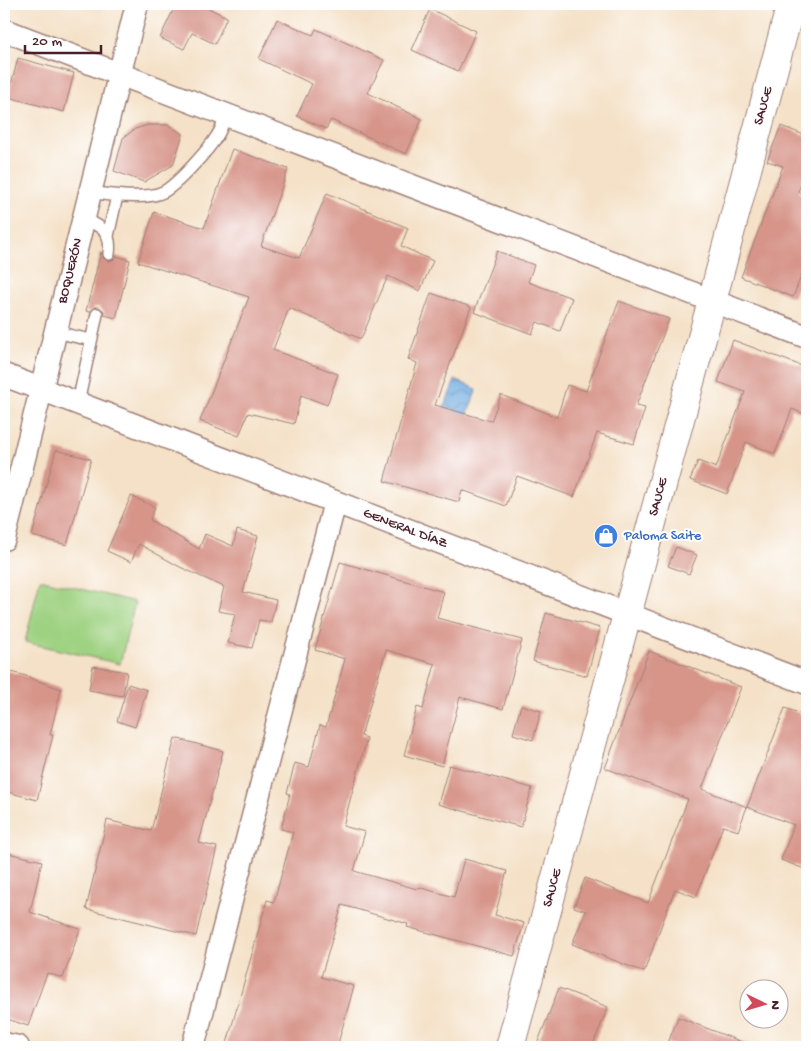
<svg xmlns="http://www.w3.org/2000/svg" width="811" height="1051" font-family="'Gochi Hand',sans-serif">
	<style>
		.green { fill: #9ed181; stroke: #747856 }
		.water { fill: url(#water-waves); stroke: #5c6485 }
		.building { fill: #d7958a }
		.lines { fill: none; stroke-linecap: round; stroke-linejoin: round }
		.lane-casing { stroke: #9f8079; stroke-width: 14 }
		.street-casing { stroke: #9f8079; stroke-width: 25 }
		.secondary-casing { stroke: #9f8079; stroke-width: 30 }
		.lane { stroke: #fff; stroke-width: 11 }
		.street { stroke: #fff; stroke-width: 22 }
		.secondary { stroke: #fff; stroke-width: 28 }
		.labels { text-anchor: middle; dominant-baseline: central; stroke-width: 4; stroke-linejoin: round; paint-order: stroke }
		.street-label { font-size: 14px; fill: #4a1f2b; stroke: #fff }
		.shop-label { font-size: 14px; fill: #366cbe; stroke: #fff; text-anchor: start }
	</style>
	<defs>
		<pattern id="water-waves" width="16" height="10" patternUnits="userSpaceOnUse" patternTransform="scale(1.25)"><rect width="16" height="10" fill="#6daadf"/><path d="M0 5q4-4 8 0t8 0" fill="none" stroke="#5c8ab5"/></pattern>
	</defs>
	<rect width="100%" height="100%" fill="#fff"/>
	<filter id="ink" filterUnits="userSpaceOnUse"><feTurbulence type="fractalNoise" baseFrequency=".02" numOctaves="2"/><feDisplacementMap in="SourceGraphic" scale="10" xChannelSelector="R" yChannelSelector="G"/><feConvolveMatrix kernelMatrix="1 2 1 2 8 2 1 2 1" color-interpolation-filters="sRGB"/></filter>
	<filter id="wash" filterUnits="userSpaceOnUse"><feTurbulence type="fractalNoise" baseFrequency=".0096" numOctaves="4" result="noise"/><feDisplacementMap in="SourceGraphic" scale="20" xChannelSelector="R" yChannelSelector="G"/><feGaussianBlur stdDeviation="1.12" result="paint"/><feColorMatrix in="noise" values="0 0 0 0 0 0 0 0 0 0 0 0 0 0 0 0 0 1.4 0 .05"/><feComposite in="paint" operator="in"/></filter>
	<g filter="url(#wash)">
		<rect width="100%" height="100%" fill="#f4e1c7"/>
		<path class="green" d="M 40,579 L 135,602 L 120,664 L 25,642 Z"/>
		<path class="water" d="M 455,380 L 477,389 L 465,421 L 442,413 Z"/>
		<g id="blocks">
			<path class="building" d="M 176,4 L 200,4 L 227,17 L 215,44 L 192,33 L 184,49 L 160,38 Z
				M 430,9 L 476,31 L 458,71 L 412,50 Z
				M 277,19 L 313,35 L 316,29 L 384,60 L 368,93 L 422,119 L 406,154 L 331,120 L 326,129 L 297,116 L 312,84 L 259,59 Z
				M 18,58 L 74,73 L 64,112 L 8,97 Z
				M 148,125 L 168,125 L 183,134 L 173,165 L 144,182 L 114,171 L 123,138 L 135,129 Z
				M 781,126 L 807,136 L 807,168 L 798,192 L 807,196 L 807,261 L 793,297 L 741,277 L 783,166 L 767,161 Z
				M 232,149 L 288,169 L 261,246 L 299,258 L 327,193 L 408,228 L 401,246 L 433,261 L 420,291 L 388,276 L 361,339 L 289,308 L 273,350 L 338,374 L 327,405 L 301,395 L 294,424 L 248,413 L 239,436 L 200,421 L 249,297 L 138,262 L 154,212 L 204,228 Z
				M 497,251 L 534,265 L 528,282 L 572,298 L 560,331 L 537,322 L 532,334 L 474,312 Z
				M 101,252 L 103,258 L 108,261 L 113,260 L 116,256 L 130,260 L 116,318 L 104,315 L 104,311 L 99,307 L 94,307 L 90,312 L 86,311 Z
				M 431,293 L 471,307 L 435,405 L 491,421 L 501,395 L 557,417 L 567,385 L 586,391 L 619,301 L 669,319 L 636,406 L 645,408 L 634,444 L 597,433 L 574,497 L 517,476 L 506,506 L 462,490 L 459,502 L 384,481 L 417,363 L 408,359 Z
				M 733,340 L 807,368 L 807,415 L 792,409 L 775,454 L 746,442 L 727,494 L 690,480 L 698,461 L 716,468 L 745,392 L 718,382 Z
				M 56,450 L 91,459 L 67,545 L 32,536 Z
				M 131,496 L 155,507 L 150,520 L 199,549 L 205,534 L 233,546 L 237,530 L 258,536 L 243,592 L 276,600 L 271,622 L 259,620 L 252,648 L 228,643 L 235,614 L 218,611 L 224,587 L 180,567 L 139,544 L 131,562 L 107,551 Z
				M 676,547 L 697,555 L 689,574 L 668,566 Z
				M 340,562 L 444,592 L 437,618 L 522,640 L 503,709 L 460,697 L 442,766 L 404,755 L 417,707 L 423,709 L 435,664 L 386,650 L 361,736 L 367,738 L 343,826 L 365,832 L 354,871 L 417,889 L 418,887 L 454,897 L 464,859 L 507,871 L 495,915 L 524,923 L 514,956 L 407,927 L 408,924 L 342,905 L 321,977 L 354,986 L 337,1047 L 226,1047 L 267,900 L 274,902 L 293,832 L 281,829 L 290,794 L 287,793 L 295,763 L 309,767 L 320,725 L 326,727 L 345,659 L 315,650 Z
				M 546,613 L 600,628 L 587,676 L 533,661 Z
				M 649,651 L 741,687 L 702,789 L 747,807 L 738,831 L 723,826 L 696,897 L 675,889 L 644,972 L 572,944 L 586,911 L 574,907 L 585,878 L 648,903 L 688,799 L 605,768 Z
				M 93,666 L 127,672 L 123,696 L 89,690 Z
				M 4,670 L 30,677 L 30,678 L 61,689 L 50,735 L 53,735 L 37,800 L 4,791 Z
				M 128,684 L 147,690 L 135,727 L 117,721 Z
				M 521,705 L 541,711 L 533,740 L 513,734 Z
				M 785,708 L 807,716 L 807,870 L 781,860 L 794,825 L 747,807 Z
				M 175,738 L 223,751 L 199,843 L 217,847 L 196,936 L 86,909 L 107,820 L 151,831 Z
				M 449,765 L 532,788 L 521,827 L 438,804 Z
				M 4,852 L 42,861 L 30,912 L 80,929 L 63,978 L 47,973 L 28,1026 L 4,1018 Z
				M 559,988 L 608,1007 L 592,1047 L 536,1047 Z
				M 678,1017 L 752,1046 L 752,1047 L 679,1047 L 668,1043 Z"/>
		</g>
	</g>
	<g filter="url(#ink)">
		<use href="#blocks" fill-opacity="0" stroke="#9f8079" stroke-width="1"/>
		<g class="lines">
			<g class="lane-casing">
				<path id="lane" d="M 90,192 C 108,195 147,200 163,192 C 177,185 209,149 217,136 C 221,130 224,121 226,114
					M 84,219 C 103,227 112,232 109,254
					M 108,236 L 117,196
					M 55,332 L 91,340
					M 78,403 L 97,314"/>
			</g>
			<g class="street-casing">
				<path id="street" d="M 4,30 L 807,337
					M 4,375 L 807,683
					M 4,539 L 137,4
					M 4,1044 L 18,1047
					M 193,1047 L 335,502"/>
			</g>
			<g class="secondary-casing">
				<path id="secondary" d="M 510,1047 L 712,301 L 791,4"/>
			</g>
			<use href="#lane" class="lane"/>
			<use href="#street" class="street"/>
			<use href="#secondary" class="secondary"/>
		</g>
	</g>
	<defs>
		<g id="shop-disc" transform="scale(1.25)"><circle r="9.5" fill="#3f7fe0" stroke="#fff"/><path d="M-5-2.5h2.3a2.7 3.5 0 0 1 5.4 0H5L5.5 6h-11ZM-1.5-2.5h3a1.5 2.3 0 0 0-3 0Z" fill="#fff"/></g>
	</defs>
	<g fill-rule="evenodd">
		<use href="#shop-disc" x="606" y="536"/>
	</g>
	<g class="labels">
		<g class="street-label">
			<text transform="translate(764 106) rotate(-75)">SAUCE</text>
			<text transform="translate(71 271) rotate(-76)">BOQUERÓN</text>
			<text transform="translate(659 497) rotate(-75)">SAUCE</text>
			<text transform="translate(405 529) rotate(21)">GENERAL DÍAZ</text>
			<text transform="translate(553 888) rotate(-75)">SAUCE</text>
		</g>
		<g class="shop-label">
			<text x="624" y="536">Paloma Saite</text>
		</g>
	</g>
	<rect width="811" height="1051" fill="none" stroke="#fff" stroke-width="20"/>
	<g transform="translate(764 1004) rotate(95)"><circle r="24" fill="#ffffff" stroke="#b7a5aa"/>
	<path d="M0-4L9 19L0 12L-9 19Z" fill="#d1495b"/>
	<text y="-8" font-size="14" font-weight="bold" text-anchor="middle" fill="#4a1f2b">N</text>
	</g>
	<path d="M25 45v8h76v-8" fill="none" stroke="#4a1f2b" stroke-width="2.5"/>
	<text x="32" y="45" font-size="15" fill="#4a1f2b" stroke="#ffffff" stroke-width="4" paint-order="stroke">20 m</text>
</svg>
